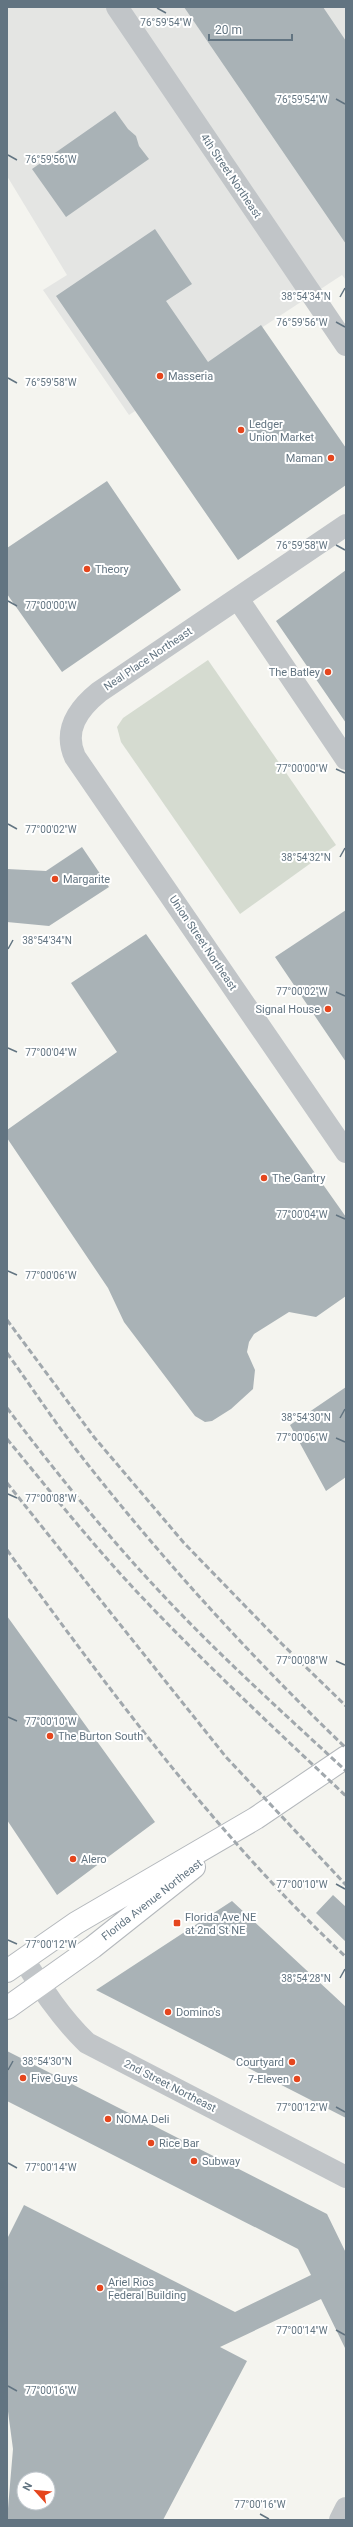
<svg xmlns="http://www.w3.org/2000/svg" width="353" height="2527" font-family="Roboto,sans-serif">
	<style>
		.built { fill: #e4e5e3 }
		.green { fill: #d5dbd0 }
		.building { fill: #a9b2b6; fill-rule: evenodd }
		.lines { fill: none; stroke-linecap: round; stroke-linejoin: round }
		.primary-casing { stroke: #b4b8bc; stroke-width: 24 }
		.street { stroke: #c1c5c8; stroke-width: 22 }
		.primary { stroke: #fff; stroke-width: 22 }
		.rail { stroke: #a1a8ad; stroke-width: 3; stroke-dasharray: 6 3; stroke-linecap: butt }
		.ticks { fill: none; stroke: #627481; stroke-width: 1.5 }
		.poi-dot { fill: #e5461e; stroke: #fff; stroke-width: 1.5 }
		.labels { text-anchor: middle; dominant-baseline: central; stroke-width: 4; stroke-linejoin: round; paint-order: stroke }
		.street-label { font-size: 11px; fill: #627481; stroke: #fff }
		.poi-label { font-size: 11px; fill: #627481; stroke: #fff; text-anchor: start }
		.ticks-label { font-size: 10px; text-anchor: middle; fill: #627481; stroke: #fff; stroke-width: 4; stroke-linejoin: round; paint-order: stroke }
	</style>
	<rect width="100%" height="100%" fill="#f4f4ef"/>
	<path class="built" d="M 7,7 L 346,7 L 346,280 L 342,275 L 129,415 L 43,290 L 67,275 L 7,176 Z"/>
	<path class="green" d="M 208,660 L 336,845 L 240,914 L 121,742 L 117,727 L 123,718 Z"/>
	<path class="building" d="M 184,7 L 323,7 L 346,41 L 346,244 Z
		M 115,111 L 128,129 L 136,136 L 139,146 L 149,159 L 66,217 L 32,169 Z
		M 155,229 L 192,284 L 166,301 L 208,362 L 261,325 L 346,448 L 346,485 L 238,560 L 56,296 Z
		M 107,481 L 181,590 L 62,672 L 7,594 L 7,548 Z
		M 346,570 L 346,723 L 276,621 Z
		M 82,847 L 109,887 L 49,926 L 7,922 L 7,869 L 46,871 Z
		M 346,910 L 346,1062 L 275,957 Z
		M 146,934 L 346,1217 L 346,1296 L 316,1317 L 289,1312 L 254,1334 L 249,1342 L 247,1352 L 255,1370 L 253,1389 L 231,1409 L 212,1421 L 205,1422 L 195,1416 L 124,1322 L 108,1288 L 7,1138 L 7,1130 L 117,1052 L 71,983 Z
		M 346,1387 L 346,1477 L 326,1491 L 290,1425 Z
		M 7,1616 L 155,1822 L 57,1895 L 7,1820 Z
		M 333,1895 L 346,1907 L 346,1942 L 316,1913 Z
		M 232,1901 L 346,2007 L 346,2118 L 96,1990 Z
		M 7,2051 L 327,2214 L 346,2253 L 346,2350 L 321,2299 L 220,2347 L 247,2361 L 163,2520 L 7,2520 L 13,2449 L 7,2404 L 7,2239 L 24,2205 L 235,2312 L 311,2275 L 298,2249 L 7,2101 ZM 24,2479 L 48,2479 L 48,2503 L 24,2503 Z"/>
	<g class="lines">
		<g class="primary-casing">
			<path id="primary" d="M 7,1971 L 76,1923 L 256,1818 L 346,1757
				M 7,2008 L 93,1947 L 194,1867"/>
		</g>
		<path class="street" d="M 117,7 L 346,345
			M 346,525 L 99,692 C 78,709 63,730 75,757 L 346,1152
			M 238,599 L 346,759
			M 24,1960 C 43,1990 61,2018 87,2043 L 346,2177
			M 340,2520 L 346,2508"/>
		<use href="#primary" class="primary"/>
		<path class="rail" d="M 7,1320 L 94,1437 L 184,1543 L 281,1643 L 346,1706
			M 7,1353 C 31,1386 53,1420 78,1452 C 160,1557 250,1656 346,1748
			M 7,1408 C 61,1479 117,1548 179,1612 C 232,1667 290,1719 346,1771
			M 7,1439 C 50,1491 92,1544 138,1593 C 205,1664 276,1730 346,1796
			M 7,1483 L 226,1757 L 346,1885
			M 7,1550 C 113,1694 215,1834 346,1957"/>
	</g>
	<path class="ticks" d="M 157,8 L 166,13M 336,99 L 345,104M 8,155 L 17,160M 340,297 L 345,288M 336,322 L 345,327M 8,378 L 17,383M 336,545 L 345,550M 8,601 L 17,606M 336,769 L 345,773M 8,824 L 17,829M 340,857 L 345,848M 8,949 L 13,940M 336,992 L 345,996M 8,1048 L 17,1052M 336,1215 L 345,1219M 8,1271 L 17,1275M 340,1418 L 345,1409M 336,1438 L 345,1442M 8,1494 L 17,1498M 336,1661 L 345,1665M 8,1717 L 17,1721M 336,1884 L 345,1889M 8,1940 L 17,1944M 340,1978 L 345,1969M 8,2070 L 13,2061M 336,2107 L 345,2112M 8,2163 L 17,2168M 336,2330 L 345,2335M 8,2386 L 17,2391M 260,2514 L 269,2519"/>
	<g class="poi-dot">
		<circle cx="160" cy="376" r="4"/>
		<circle cx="241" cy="430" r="4"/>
		<circle cx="331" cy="458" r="4"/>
		<circle cx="87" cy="569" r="4"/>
		<circle cx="328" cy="672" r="4"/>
		<circle cx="55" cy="879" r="4"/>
		<circle cx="328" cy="1009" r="4"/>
		<circle cx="264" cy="1178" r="4"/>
		<circle cx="50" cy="1736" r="4"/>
		<circle cx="73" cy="1859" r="4"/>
		<rect x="173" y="1919" width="8" height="8" rx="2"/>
		<circle cx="168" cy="2012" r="4"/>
		<circle cx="292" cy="2062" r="4"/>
		<circle cx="23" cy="2078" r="4"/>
		<circle cx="297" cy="2079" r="4"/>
		<circle cx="108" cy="2119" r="4"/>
		<circle cx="151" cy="2143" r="4"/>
		<circle cx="194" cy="2161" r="4"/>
		<circle cx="100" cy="2288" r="4"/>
	</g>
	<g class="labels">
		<g class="street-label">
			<text transform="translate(231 176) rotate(56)">4th Street Northeast</text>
			<text transform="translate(148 659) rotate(-34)">Neal Place Northeast</text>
			<text transform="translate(203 943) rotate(56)">Union Street Northeast</text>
			<text transform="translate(152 1900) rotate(-38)">Florida Avenue Northeast</text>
			<text transform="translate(170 2086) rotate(27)">2nd Street Northeast</text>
		</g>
		<g class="poi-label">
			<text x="168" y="376">Masseria</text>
			<text x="249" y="424">Ledger<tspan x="249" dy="13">Union Market</tspan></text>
			<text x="323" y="458" text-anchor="end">Maman</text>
			<text x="95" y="569">Theory</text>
			<text x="320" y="672" text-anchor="end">The Batley</text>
			<text x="63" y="879">Margarite</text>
			<text x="320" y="1009" text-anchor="end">Signal House</text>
			<text x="272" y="1178">The Gantry</text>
			<text x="58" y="1736">The Burton South</text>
			<text x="81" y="1859">Alero</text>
			<text x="185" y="1917">Florida Ave NE<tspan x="185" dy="13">at 2nd St NE</tspan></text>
			<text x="176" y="2012">Domino's</text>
			<text x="284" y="2062" text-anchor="end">Courtyard</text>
			<text x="31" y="2078">Five Guys</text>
			<text x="289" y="2079" text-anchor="end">7-Eleven</text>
			<text x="116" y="2119">NOMA Deli</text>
			<text x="159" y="2143">Rice Bar</text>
			<text x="202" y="2161">Subway</text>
			<text x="108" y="2282">Ariel Rios<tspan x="108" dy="13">Federal Building</tspan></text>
		</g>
	</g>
	<g class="ticks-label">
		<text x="166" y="26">76°59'54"W</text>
		<text x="302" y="103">76°59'54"W</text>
		<text x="51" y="163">76°59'56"W</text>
		<text x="306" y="300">38°54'34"N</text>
		<text x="302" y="326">76°59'56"W</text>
		<text x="51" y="386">76°59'58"W</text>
		<text x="302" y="549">76°59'58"W</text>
		<text x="51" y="609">77°00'00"W</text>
		<text x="302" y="772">77°00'00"W</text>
		<text x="51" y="833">77°00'02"W</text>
		<text x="306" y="861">38°54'32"N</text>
		<text x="47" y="944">38°54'34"N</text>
		<text x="302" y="995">77°00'02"W</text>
		<text x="51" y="1056">77°00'04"W</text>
		<text x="302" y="1218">77°00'04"W</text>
		<text x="51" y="1279">77°00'06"W</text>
		<text x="306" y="1421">38°54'30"N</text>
		<text x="302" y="1441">77°00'06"W</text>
		<text x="51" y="1502">77°00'08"W</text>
		<text x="302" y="1664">77°00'08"W</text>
		<text x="51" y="1725">77°00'10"W</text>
		<text x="302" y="1888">77°00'10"W</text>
		<text x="51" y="1948">77°00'12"W</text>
		<text x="306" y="1982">38°54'28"N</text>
		<text x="47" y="2065">38°54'30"N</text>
		<text x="302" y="2111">77°00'12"W</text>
		<text x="51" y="2171">77°00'14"W</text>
		<text x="302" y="2334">77°00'14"W</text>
		<text x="51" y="2394">77°00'16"W</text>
		<text x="260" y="2508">77°00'16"W</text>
	</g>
	<rect width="353" height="2527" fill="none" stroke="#627481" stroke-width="16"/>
	<g transform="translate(36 2491) rotate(297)"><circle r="19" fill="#ffffff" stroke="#c0c7cd"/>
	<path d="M0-3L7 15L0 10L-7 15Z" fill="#e5461e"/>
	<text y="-6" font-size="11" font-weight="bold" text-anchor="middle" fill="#627481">N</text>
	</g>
	<path d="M209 34v6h83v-6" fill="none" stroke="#627481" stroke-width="2"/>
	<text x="215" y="34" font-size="12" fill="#627481" stroke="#ffffff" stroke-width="3" paint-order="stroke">20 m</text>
</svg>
